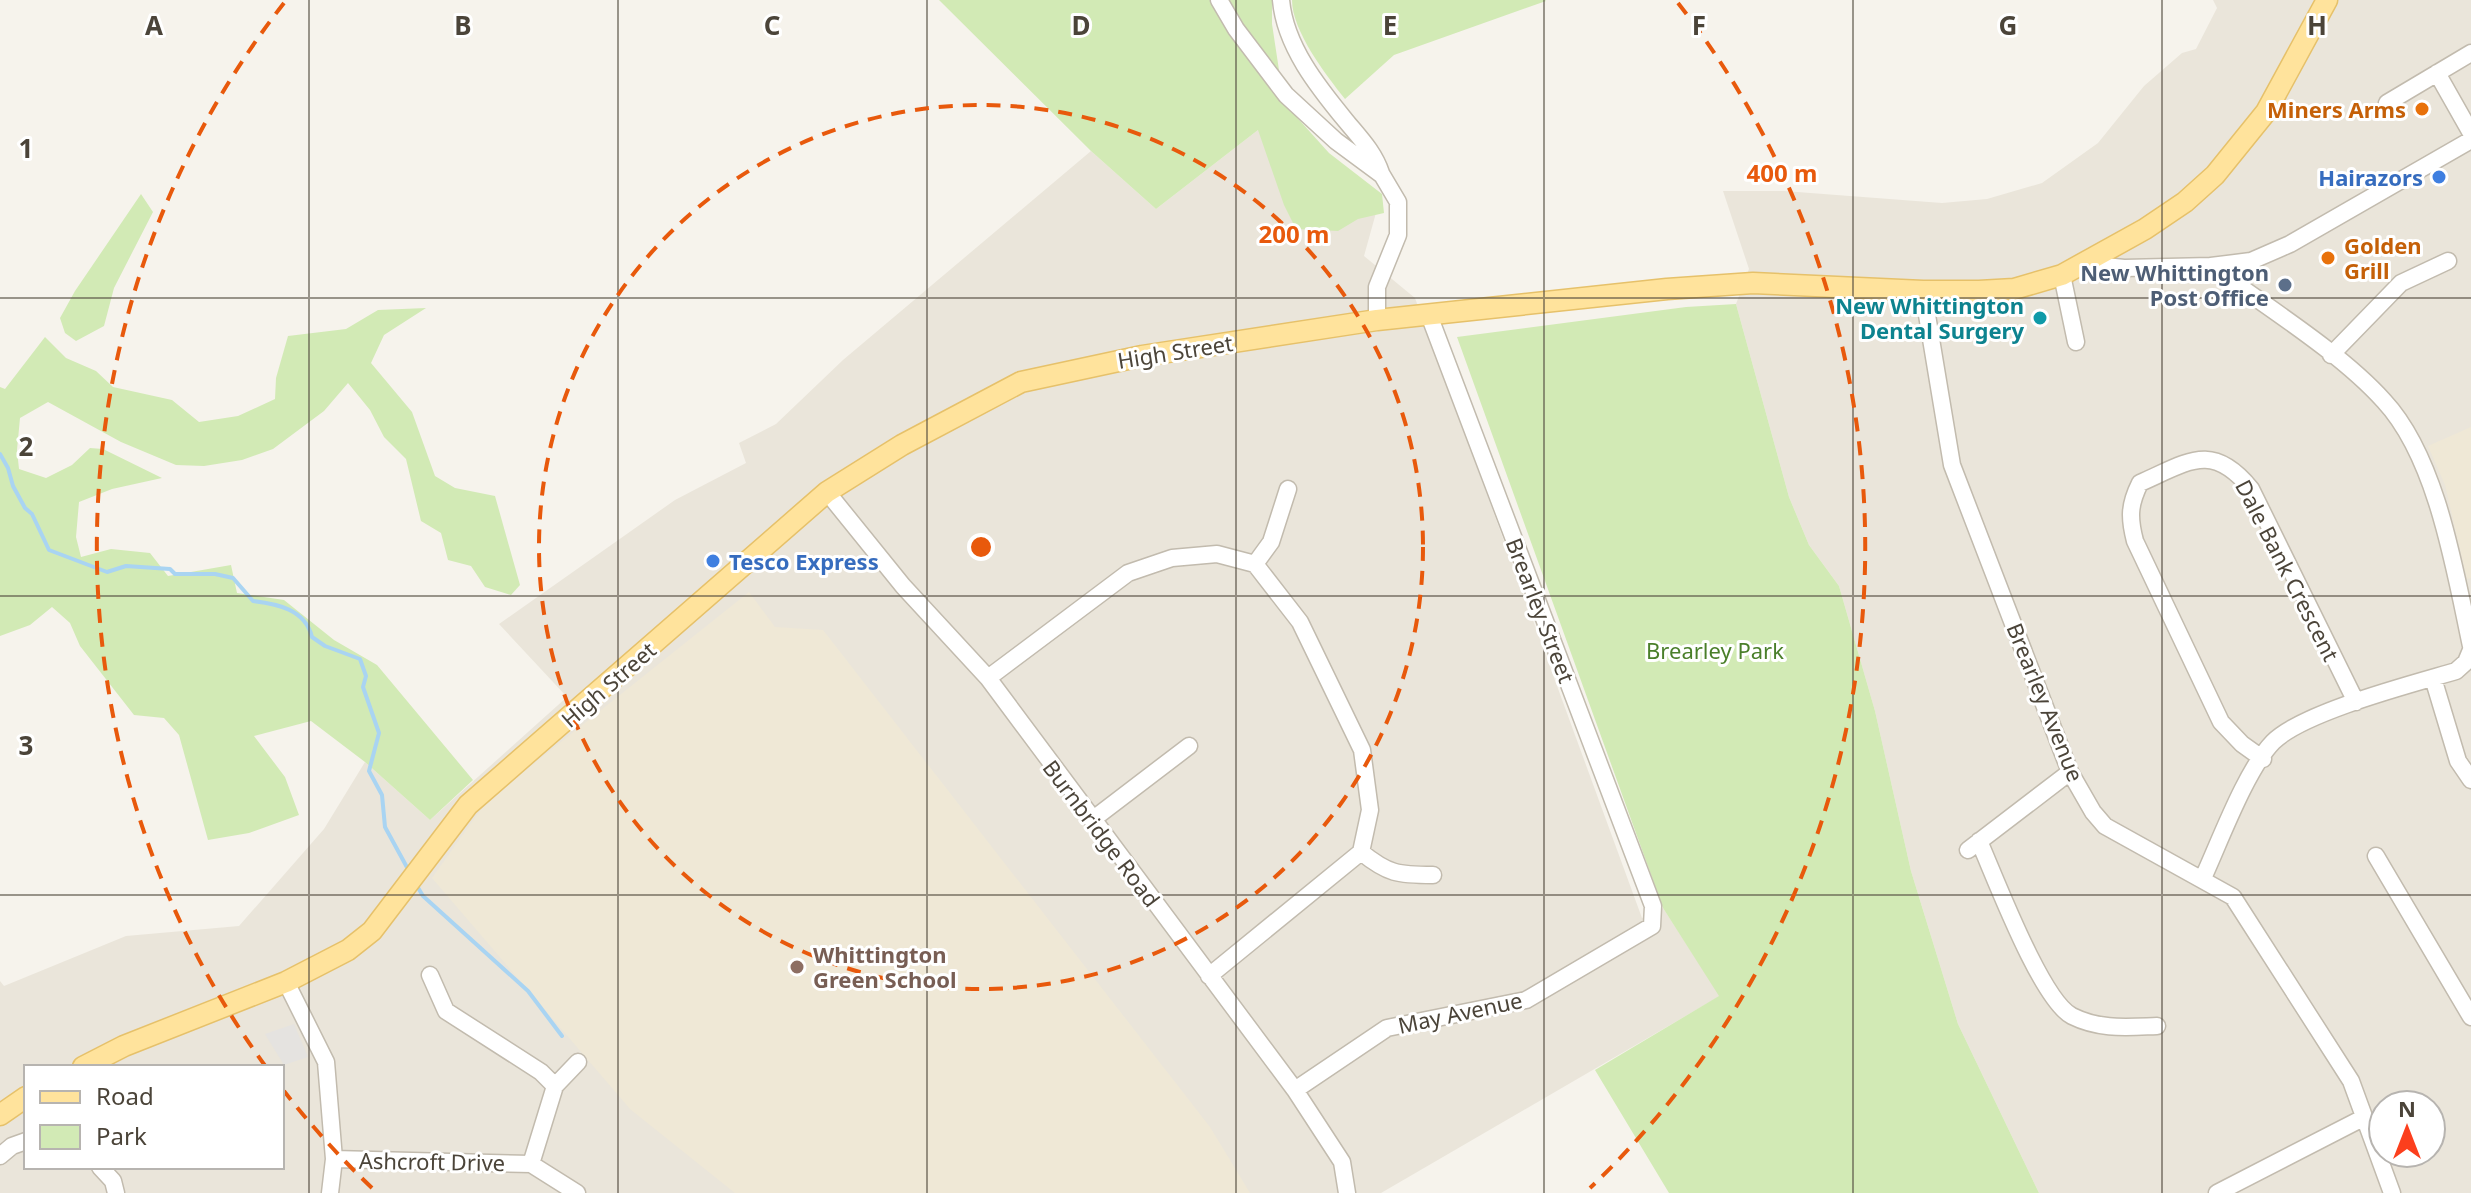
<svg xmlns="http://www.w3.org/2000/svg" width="2471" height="1193" font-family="'Noto Sans',sans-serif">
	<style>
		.residential { fill: #eae5da; fill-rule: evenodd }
		.education { fill: #efe8d6 }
		.green { fill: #d2eab5 }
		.parking { fill: #e5e3e0 }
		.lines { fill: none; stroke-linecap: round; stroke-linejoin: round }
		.stream { stroke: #a9d4f2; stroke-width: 4 }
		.minor-casing { stroke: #c2bbae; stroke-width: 19 }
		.major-casing { stroke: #e6c16a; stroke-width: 23 }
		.minor { stroke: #fff; stroke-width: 16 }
		.major { stroke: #ffe39c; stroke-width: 20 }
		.grid { fill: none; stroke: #4b4439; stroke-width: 2; stroke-opacity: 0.55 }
		.ring { fill: none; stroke: #e8590c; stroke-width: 4; stroke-dasharray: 14 10 }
		.food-dot { fill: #e8710a; stroke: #fff; stroke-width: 3 }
		.shop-dot { fill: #3f7fe0; stroke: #fff; stroke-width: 3 }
		.service-dot { fill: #5c6f8a; stroke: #fff; stroke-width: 3 }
		.culture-dot { fill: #0f9aa8; stroke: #fff; stroke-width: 3 }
		.education-dot { fill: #8d6e63; stroke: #fff; stroke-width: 3 }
		.labels { text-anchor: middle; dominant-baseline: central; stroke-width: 6; stroke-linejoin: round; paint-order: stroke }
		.food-label { font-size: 22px; font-weight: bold; fill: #c56008; stroke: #fff; text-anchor: end }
		.shop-label { font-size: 22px; font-weight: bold; fill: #366cbe; stroke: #fff; text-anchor: end }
		.service-label { font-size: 22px; font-weight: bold; fill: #4e5e75; stroke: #fff; text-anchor: end }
		.culture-label { font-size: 22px; font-weight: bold; fill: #0d838f; stroke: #fff; text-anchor: end }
		.street-label { font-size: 22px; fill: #4b4439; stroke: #fff }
		.park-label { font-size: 22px; fill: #4a7f2a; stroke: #fff }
		.education-label { font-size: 22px; font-weight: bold; fill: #785e54; stroke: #fff; text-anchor: start }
		.grid-label { font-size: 26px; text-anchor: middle; font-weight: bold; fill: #4b4439; stroke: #fff; stroke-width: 6; stroke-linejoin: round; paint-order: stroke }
		.centre { fill: #e8590c; stroke: #fff; stroke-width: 4 }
		.ring-label { font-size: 24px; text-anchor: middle; font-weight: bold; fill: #e8590c; stroke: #fff; stroke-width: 6; stroke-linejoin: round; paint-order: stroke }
	</style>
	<rect width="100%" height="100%" fill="#f6f3ec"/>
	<path class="residential" d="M 2213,0 L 2471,0 L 2471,1193 L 2039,1193 L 1958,1024 L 1911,871 L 1875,711 L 1839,586 L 1809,545 L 1789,497 L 1736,304 L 1749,269 L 1723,191 L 1784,191 L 1942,203 L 1987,199 L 2042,183 L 2098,143 L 2144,86 L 2182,53 L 2196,49 L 2217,8 ZM 2383,1105 L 2431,1105 L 2431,1153 L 2383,1153 Z
		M 1258,130 L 1379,202 L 1364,256 L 1415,298 L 1642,918 L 1663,908 L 1720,996 L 1381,1193 L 0,1193 L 0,981 L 4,986 L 126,936 L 239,926 L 324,829 L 365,762 L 430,820 L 567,697 L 499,624 L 675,500 L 746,463 L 739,443 L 776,424 L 843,360 L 1091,151 L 1156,209 ZM 26,1067 L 282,1067 L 282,1167 L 26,1167 Z"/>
	<path class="education" d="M 2471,427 L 2471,578 L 2467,579 L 2445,485 L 2428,446 Z
		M 749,592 L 775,627 L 823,630 L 1210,1127 L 1250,1193 L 735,1193 L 630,1109 L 432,878 L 487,801 Z"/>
	<path class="green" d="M 939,0 L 1272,0 L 1272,24 L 1284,103 L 1329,153 L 1382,194 L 1384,213 L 1358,219 L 1338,231 L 1296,229 L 1284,205 L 1258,130 L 1156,209 L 1091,151 Z
		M 1292,0 L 1545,0 L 1546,1 L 1394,55 L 1345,99 C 1326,75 1292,31 1292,0 Z
		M 141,194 L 153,212 L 114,288 L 104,326 L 76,341 L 65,333 L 60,318 L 75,291 Z
		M 1736,304 L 1789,497 L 1809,545 L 1839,586 L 1875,711 L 1911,871 L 1958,1024 L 2039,1193 L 1669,1193 L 1595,1070 L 1719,996 L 1663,908 L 1457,337 L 1686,307 Z
		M 426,308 L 384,335 L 371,363 L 412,412 L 435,476 L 455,488 L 495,496 L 520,585 L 511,595 L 485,587 L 471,566 L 448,560 L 441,533 L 421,521 L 406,459 L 384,437 L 370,410 L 348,383 L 324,411 L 273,449 L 242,460 L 204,466 L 176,465 L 121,442 L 48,402 L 20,418 L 17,450 L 19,469 L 46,478 L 72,465 L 90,448 L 103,449 L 162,478 L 112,489 L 79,502 L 76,537 L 81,557 L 111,549 L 150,553 L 168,576 L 231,565 L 237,593 L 284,600 L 334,640 L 377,665 L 473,780 L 430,820 L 365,762 L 311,721 L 254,736 L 285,777 L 299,815 L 249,833 L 208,840 L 179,735 L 164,718 L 134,715 L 80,646 L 70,623 L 52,607 L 30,625 L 0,636 L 0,387 L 5,389 L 45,337 L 66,358 L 96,371 L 113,387 L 172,400 L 199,422 L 238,416 L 275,399 L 276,378 L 288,336 L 346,329 L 378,310 Z"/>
	<path class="parking" d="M 294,1024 L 308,1057 L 284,1065 L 265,1034 Z"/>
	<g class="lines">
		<path class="stream" d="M 0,454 L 8,468 L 13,486 L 25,508 L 32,514 L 49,550 L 107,572 L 126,566 L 170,569 L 175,574 L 215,574 L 233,578 L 253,601 C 277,604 305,609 312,637 L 325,646 L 360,659 L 366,676 L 363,687 L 379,733 L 369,771 L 382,795 L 385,827 L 409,871
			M 417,886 L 423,896 L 528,991 L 562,1036"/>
		<g class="minor-casing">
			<path id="minor" d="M 1219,0 L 1236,29 L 1286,95 L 1336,141 L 1382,175 L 1398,202 L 1398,235 L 1377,287 L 1377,320
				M 1281,0 C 1285,46 1318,87 1346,121 C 1360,138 1374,152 1381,173
				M 2437,73 L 2471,133
				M 2387,103 L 2471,53
				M 2086,264 L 2124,268 L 2211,266 L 2251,261 L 2290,244 L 2471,140
				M 2211,266 C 2265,306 2340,352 2384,401 C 2437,458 2455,571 2471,646
				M 2062,275 L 2076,342
				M 1923,291 L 1952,465 L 2070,772 L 2093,812 L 2105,826 L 2233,897 L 2351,1081 L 2392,1193
				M 2331,355 L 2401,283 L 2448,261
				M 827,492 L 903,586 L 988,678 L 1295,1090 L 1342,1162 L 1347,1193
				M 1255,564 L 1271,542 L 1288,489
				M 988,678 L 1128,573 L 1172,558 L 1217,554 L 1255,564 L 1300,622 L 1362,750 L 1370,810 L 1361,852 L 1209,976
				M 2433,678 L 2458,761 L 2471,780
				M 2263,759 L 2242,744 L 2221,722 L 2135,541 C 2129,518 2129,505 2140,483 C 2188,462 2212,441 2251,489 L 2356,702
				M 1092,820 L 1189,746
				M 1979,841 C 1995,877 2041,1000 2072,1016 C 2100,1030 2127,1027 2157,1026
				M 1968,850 L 2070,772
				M 1361,852 C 1388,874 1398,875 1433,875
				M 2376,856 L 2471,1017
				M 2203,878 C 2220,841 2246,770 2273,742 C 2303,712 2412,684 2456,671 L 2466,662 L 2471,650
				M 430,975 L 446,1011 L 541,1072 L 555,1086
				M 286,982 L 326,1062 L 334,1159 L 330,1193
				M 1295,1090 L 1387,1028 L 1526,1000 L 1652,926 L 1653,906 L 1429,315
				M 0,1156 L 12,1146 L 26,1141
				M 334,1159 L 531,1164 L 577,1193
				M 531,1164 L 555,1086 L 578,1062
				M 100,1167 L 113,1181 L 116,1193
				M 2217,1193 L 2363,1118"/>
		</g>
		<g class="major-casing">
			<path id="major" d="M 83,1067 L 124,1046 L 286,982 L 348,950 L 372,931 L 468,805 L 827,492 L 902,445 L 1021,382 L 1142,356 L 1377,320 L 1667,289 L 1753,283 L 1923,291 L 1979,291 L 2014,289 L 2062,275 L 2145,229 L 2185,202 L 2215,175 L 2266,112 L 2327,0
				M 0,1115 L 26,1097"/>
		</g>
		<use href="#minor" class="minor"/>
		<use href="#major" class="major"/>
	</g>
	<path class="grid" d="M 309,0 L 309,1193M 618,0 L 618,1193M 927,0 L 927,1193M 1236,0 L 1236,1193M 1544,0 L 1544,1193M 1853,0 L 1853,1193M 2162,0 L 2162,1193M 0,298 L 2471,298M 0,596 L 2471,596M 0,895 L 2471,895"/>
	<g class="ring">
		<circle cx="981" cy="547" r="442"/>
		<path d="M372 1188A884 884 0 0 1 284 1091M266 1067A884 884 0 0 1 284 3M1678 3A884 884 0 0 1 1590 1188"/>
	</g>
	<g class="food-dot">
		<circle cx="2422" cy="109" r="8"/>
		<circle cx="2328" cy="258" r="8"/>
	</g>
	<g class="shop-dot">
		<circle cx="2439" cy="177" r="8"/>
		<circle cx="713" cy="561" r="8"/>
	</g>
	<circle class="service-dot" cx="2285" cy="285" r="8"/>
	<circle class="culture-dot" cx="2040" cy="318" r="8"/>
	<circle class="education-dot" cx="797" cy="967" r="8"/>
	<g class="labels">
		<g class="food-label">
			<text x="2406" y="109">Miners Arms</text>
			<text x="2344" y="245" text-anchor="start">Golden<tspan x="2344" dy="25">Grill</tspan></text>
		</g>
		<g class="shop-label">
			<text x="2423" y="177">Hairazors</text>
			<text x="729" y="561" text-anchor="start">Tesco Express</text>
		</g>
		<g class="service-label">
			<text x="2269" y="272">New Whittington<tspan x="2269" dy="25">Post Office</tspan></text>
		</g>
		<g class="culture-label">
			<text x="2024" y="305">New Whittington<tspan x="2024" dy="25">Dental Surgery</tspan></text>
		</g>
		<g class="street-label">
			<text transform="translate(1175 351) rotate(-9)">High Street</text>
			<text transform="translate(2288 570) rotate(63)">Dale Bank Crescent</text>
			<text transform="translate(1541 610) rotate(69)">Brearley Street</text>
			<text transform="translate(608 684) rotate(-41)">High Street</text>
			<text transform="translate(2046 702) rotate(68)">Brearley Avenue</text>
			<text transform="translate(1102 833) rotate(53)">Burnbridge Road</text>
			<text transform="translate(1460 1012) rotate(-12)">May Avenue</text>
			<text transform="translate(432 1161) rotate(1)">Ashcroft Drive</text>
		</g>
		<g class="park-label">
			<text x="1715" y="650">Brearley Park</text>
		</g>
		<g class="education-label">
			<text x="813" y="954">Whittington<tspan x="813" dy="25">Green School</tspan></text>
		</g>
	</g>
	<g class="grid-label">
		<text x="154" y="35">A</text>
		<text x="463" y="35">B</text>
		<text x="772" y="35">C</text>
		<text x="1081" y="35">D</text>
		<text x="1390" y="35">E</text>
		<text x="1699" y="35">F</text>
		<text x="2008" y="35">G</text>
		<text x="2317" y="35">H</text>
		<text x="26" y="158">1</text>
		<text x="26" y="456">2</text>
		<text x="26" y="755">3</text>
	</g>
	<circle cx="981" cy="547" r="12" class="centre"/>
	<g class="ring-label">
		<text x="1782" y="182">400 m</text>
		<text x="1294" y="243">200 m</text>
	</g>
	<rect x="24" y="1065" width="260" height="104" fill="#ffffff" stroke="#b7b4b0" stroke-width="2"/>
	<rect x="40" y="1091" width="40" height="12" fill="#ffe39c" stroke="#b7b4b0" stroke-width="2"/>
	<text x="96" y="1105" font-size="24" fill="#4b4439">Road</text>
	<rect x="40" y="1125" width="40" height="24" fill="#d2eab5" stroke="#b7b4b0" stroke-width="2"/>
	<text x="96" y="1145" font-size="24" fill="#4b4439">Park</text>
	<g transform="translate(2407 1129)"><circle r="38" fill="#ffffff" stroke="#b7b4b0" stroke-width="2"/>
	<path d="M0-6L14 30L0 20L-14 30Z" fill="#fc3f1d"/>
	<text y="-12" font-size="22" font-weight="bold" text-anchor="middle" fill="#4b4439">N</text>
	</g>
</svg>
